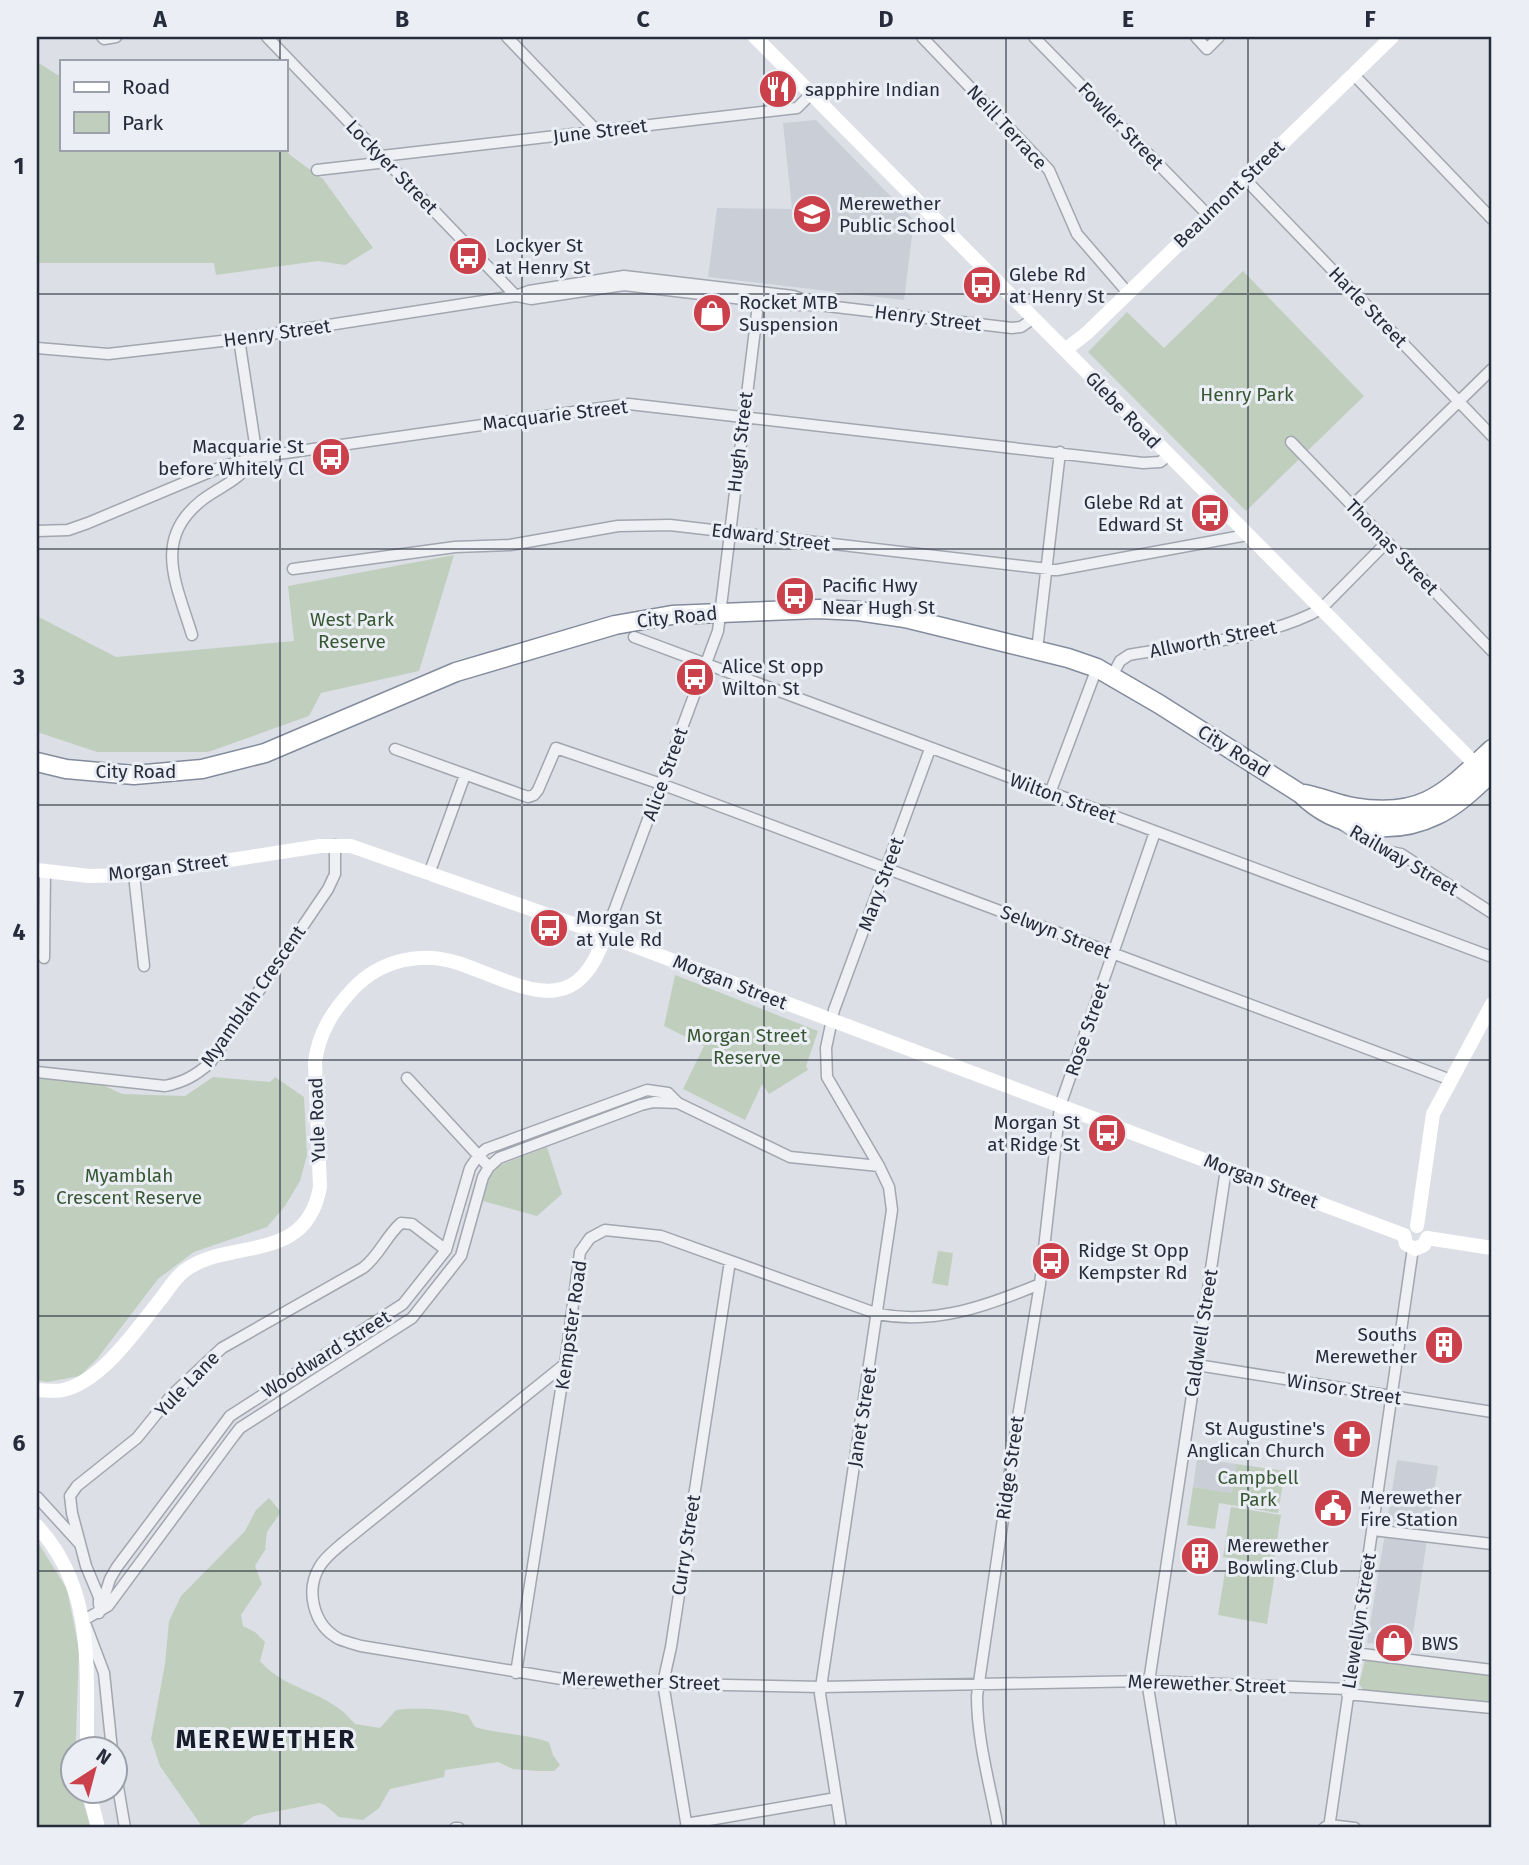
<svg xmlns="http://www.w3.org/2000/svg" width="1529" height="1865" font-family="'Fira Sans',sans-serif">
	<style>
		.built { fill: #caced7 }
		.green { fill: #c0cfbd }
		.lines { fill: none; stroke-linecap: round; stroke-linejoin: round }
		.street-casing { stroke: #a2a6af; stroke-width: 13 }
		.highway-casing { stroke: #838b9c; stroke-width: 21 }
		.street { stroke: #eef0f4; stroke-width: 10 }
		.secondary { stroke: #fff; stroke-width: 14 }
		.highway { stroke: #fff; stroke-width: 18 }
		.grid { fill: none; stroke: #262c3b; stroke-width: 2; stroke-opacity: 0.55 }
		.labels { text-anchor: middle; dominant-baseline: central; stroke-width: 6; stroke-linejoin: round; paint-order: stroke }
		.poi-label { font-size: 19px; fill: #262c3b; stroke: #ebeef4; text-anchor: start }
		.street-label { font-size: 19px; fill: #262c3b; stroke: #ebeef4 }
		.park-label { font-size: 19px; fill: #375733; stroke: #ebeef4 }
		.district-label { font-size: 26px; font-weight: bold; letter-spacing: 2px; fill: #181d2c; stroke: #ebeef4 }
		.neatline { fill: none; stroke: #262c3b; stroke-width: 2.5 }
		.grid-label { font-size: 23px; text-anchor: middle; font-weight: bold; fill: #262c3b }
	</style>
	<rect width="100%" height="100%" fill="#dcdfe6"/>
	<path class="built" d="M 816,120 L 914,220 L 904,300 L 708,277 L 717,208 L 792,209 L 783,123 Z
		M 1197,1458 L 1236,1464 L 1232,1493 L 1193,1487 Z
		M 1397,1460 L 1438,1466 L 1411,1647 L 1367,1643 Z"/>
	<path class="green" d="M 37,62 L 61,77 L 61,149 L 285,149 L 290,155 L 323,179 L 373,248 L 345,265 L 318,261 L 216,275 L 214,263 L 37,263 Z
		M 1243,271 L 1364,396 L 1246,511 L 1088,352 L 1127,312 L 1164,348 Z
		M 454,555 L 419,671 L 321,693 L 309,716 L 208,752 L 97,752 L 37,732 L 37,616 L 116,657 L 294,641 L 288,586 Z
		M 675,975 L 818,1031 L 806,1066 L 808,1070 L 769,1094 L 762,1084 L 745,1120 L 683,1089 L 704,1046 L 664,1026 Z
		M 37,1077 L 103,1085 L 122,1094 L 185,1096 L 213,1077 L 270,1082 L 275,1077 L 304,1097 L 307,1155 L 300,1181 L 285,1206 L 267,1227 L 194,1252 L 158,1279 L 97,1359 L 80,1376 L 47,1382 L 37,1380 Z
		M 547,1147 L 562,1194 L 537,1216 L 483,1201 L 490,1175 L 500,1165 Z
		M 938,1251 L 953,1253 L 948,1286 L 932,1283 Z
		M 1236,1464 L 1285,1471 L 1278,1513 L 1219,1503 L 1215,1529 L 1187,1525 L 1193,1487 L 1232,1493 Z
		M 269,1498 L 281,1512 L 267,1532 L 265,1550 L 255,1566 L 262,1584 L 241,1615 L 243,1626 L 255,1632 L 265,1642 L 260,1661 C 288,1693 327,1689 355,1724 L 380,1728 L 396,1710 C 421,1707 444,1709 468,1715 L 475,1727 C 500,1734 525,1734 549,1742 L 553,1755 L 560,1765 L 554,1771 L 538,1771 L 513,1769 L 498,1762 L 445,1770 L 444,1777 L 390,1789 L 379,1808 L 363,1820 L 339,1817 L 325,1805 L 319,1803 L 254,1816 L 237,1828 L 203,1828 L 160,1766 L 151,1739 L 165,1664 L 169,1621 L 181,1596 L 245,1531 L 256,1510 Z
		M 1231,1507 L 1281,1515 L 1273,1565 L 1223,1557 Z
		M 37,1541 L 67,1589 L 79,1650 L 74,1792 L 80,1792 L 91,1828 L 37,1828 Z
		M 1226,1565 L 1275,1573 L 1267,1624 L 1218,1615 Z
		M 1365,1660 L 1492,1674 L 1492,1703 L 1364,1691 L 1359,1684 Z"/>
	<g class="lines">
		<g class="street-casing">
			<path id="street" d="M 102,37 L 104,39 L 116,37
				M 267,37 L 516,296
				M 507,37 L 598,132
				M 922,37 L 1049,170 L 1077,234 L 1128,293
				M 1034,37 L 1208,215
				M 1196,37 L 1207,49 L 1219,37
				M 1353,74 L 1492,219
				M 382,156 L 797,108 L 812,93
				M 317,170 L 387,162
				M 1245,179 L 1492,436
				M 517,296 L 531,299 L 624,285 L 794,305 L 819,305 L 1012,328 L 1021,327 L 1034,318
				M 239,339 L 257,457
				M 37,348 L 108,354 L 239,339 L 516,296 L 529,291 L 624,276 L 793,296 L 819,305
				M 1291,442 L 1492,651
				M 1352,506 L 1492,369
				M 37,531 L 68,530 L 88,523 L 224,466 L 257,457 L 629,404 L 1143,463 L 1160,462 L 1168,456
				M 293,569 L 455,547 L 510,545 L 618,526 L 670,525 L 1057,570 L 1247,535
				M 192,635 C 177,585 152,540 201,501 C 212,492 226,486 237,477 C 244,471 250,464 256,457
				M 634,637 L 1492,957
				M 1037,650 L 1060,452
				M 1112,676 L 1120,661 L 1129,655 C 1190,644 1267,639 1321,609 L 1387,542
				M 395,749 L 528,797 L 534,795 L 538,790 L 556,748 L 661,784 L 1451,1080
				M 1050,793 L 1097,668
				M 1343,825 L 1382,850 L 1401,854 L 1492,913
				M 429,874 L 465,775
				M 134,875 L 144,966
				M 605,935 L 718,631 L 757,313
				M 44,958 L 45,872
				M 37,1072 L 165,1086 C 184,1082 195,1076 210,1063 L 328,889 L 335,874 L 335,845
				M 407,1078 L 489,1167
				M 565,1364 L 344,1542 C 336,1549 326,1556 320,1566 C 305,1590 313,1625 339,1639 C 346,1642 354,1644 361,1646 L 580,1682 L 821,1687 L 1147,1681 L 1348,1689
				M 1197,1365 L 1492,1412
				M 37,1497 L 80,1544
				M 1373,1530 L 1492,1544
				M 99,1605 L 99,1597 L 86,1566 L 72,1513 L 70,1496 L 77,1486 L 137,1438 L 171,1396 L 222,1348 L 363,1268 C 379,1256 386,1236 401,1223 L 412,1224 L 446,1250
				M 99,1613 L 110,1579 L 117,1567 L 230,1416 L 403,1304 L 446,1250 L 470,1168 L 478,1156 L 486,1149 L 647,1090 L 668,1093 L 678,1103 L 790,1157 L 879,1166
				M 1354,1653 L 1492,1670
				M 516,1673 L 565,1364 L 580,1252 L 590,1238 L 605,1230 L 661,1236 L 878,1314 C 935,1325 987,1306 1040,1284
				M 1347,1694 L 1492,1708
				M 112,1750 L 104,1673 L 84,1620 L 108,1606 L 233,1437 L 240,1428 L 412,1318 L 461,1256 L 483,1177 L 489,1167 L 499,1158 L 641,1105 L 654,1102 L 678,1103
				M 116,1775 L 125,1828
				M 686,1824 L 836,1798
				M 455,1828 L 459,1828
				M 687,1828 L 663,1683 L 671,1647 L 730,1261
				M 841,1828 L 820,1694 L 892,1210 L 889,1187 L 879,1166 L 827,1077 L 826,1048 L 834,1010 L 930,749
				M 998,1828 C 990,1785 977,1740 977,1696 L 1017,1423 L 1040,1284 L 1060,1106 L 1155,832
				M 1171,1828 L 1147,1681 L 1150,1675 L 1226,1169
				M 1324,1828 L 1329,1825 L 1355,1828
				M 1329,1828 L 1413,1248"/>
		</g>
		<g class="highway-casing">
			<path id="highway" d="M 37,762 L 66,769 L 134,775 L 202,769 L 265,753 L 456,672 L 615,625 L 672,615 L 818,609 L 858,611 L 905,618 L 1068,658 L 1097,668 L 1159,704 L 1301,794 C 1336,829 1392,837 1437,815 C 1458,805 1475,788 1492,772
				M 1305,794 C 1321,797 1336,804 1353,807 C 1422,819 1445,793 1492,749"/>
		</g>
		<use href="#street" class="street"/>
		<path class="secondary" d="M 755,37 L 1483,772
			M 1065,350 L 1087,333 L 1392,37
			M 37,870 L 89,876 L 134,875 L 320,846 L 351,846 L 605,935 L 1404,1235
			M 1417,1226 L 1433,1114 L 1492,1004
			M 1404,1235 L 1406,1244 L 1415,1249 L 1424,1245 L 1427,1238
			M 1427,1238 L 1492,1248
			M 37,1390 C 45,1390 56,1392 63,1390 C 102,1381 136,1330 160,1300 C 167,1291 175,1278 184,1271 C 228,1237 306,1266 320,1187 L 315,1062 C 319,1032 333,1010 354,988 C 381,960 421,951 458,963 C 520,984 576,1025 605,935
			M 37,1526 C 96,1590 86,1669 87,1750
			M 89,1792 L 98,1828"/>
		<use href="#highway" class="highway"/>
	</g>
	<path class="grid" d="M 280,37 L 280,61M 522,37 L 522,1828M 764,37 L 764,1828M 1006,37 L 1006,1828M 1248,37 L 1248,1828M 280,149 L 280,1828M 37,294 L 1492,294M 37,549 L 1492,549M 37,805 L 1492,805M 37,1060 L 1492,1060M 37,1316 L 1492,1316M 37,1571 L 1492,1571"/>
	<defs>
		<g id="restaurant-disc" transform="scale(2.0125)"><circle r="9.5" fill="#cb414b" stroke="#ebeef4"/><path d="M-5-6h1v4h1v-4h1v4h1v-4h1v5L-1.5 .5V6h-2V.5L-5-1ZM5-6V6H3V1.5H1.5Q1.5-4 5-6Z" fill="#fff"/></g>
		<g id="school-disc" transform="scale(2.0125)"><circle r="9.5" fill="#cb414b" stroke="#ebeef4"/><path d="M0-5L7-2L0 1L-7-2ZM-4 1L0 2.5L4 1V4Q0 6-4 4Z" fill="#fff"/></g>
		<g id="bus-disc" transform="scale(2.0125)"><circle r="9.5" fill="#cb414b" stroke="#ebeef4"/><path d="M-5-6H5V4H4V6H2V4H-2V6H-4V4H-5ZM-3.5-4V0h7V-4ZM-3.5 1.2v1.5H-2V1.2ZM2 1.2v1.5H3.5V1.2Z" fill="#fff"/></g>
		<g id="shop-disc" transform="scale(2.0125)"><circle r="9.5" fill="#cb414b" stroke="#ebeef4"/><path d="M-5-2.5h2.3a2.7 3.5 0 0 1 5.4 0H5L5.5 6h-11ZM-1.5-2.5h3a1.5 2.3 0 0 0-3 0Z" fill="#fff"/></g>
		<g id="building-disc" transform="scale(2.0125)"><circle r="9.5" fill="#cb414b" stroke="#ebeef4"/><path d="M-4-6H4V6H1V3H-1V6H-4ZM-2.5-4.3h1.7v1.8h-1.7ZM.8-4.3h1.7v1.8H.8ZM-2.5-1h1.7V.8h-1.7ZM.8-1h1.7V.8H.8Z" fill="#fff"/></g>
		<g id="church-disc" transform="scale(2.0125)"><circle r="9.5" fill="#cb414b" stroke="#ebeef4"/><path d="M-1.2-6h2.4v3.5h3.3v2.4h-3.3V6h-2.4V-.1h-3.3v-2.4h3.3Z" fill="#fff"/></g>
		<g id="civic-disc" transform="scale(2.0125)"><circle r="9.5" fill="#cb414b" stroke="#ebeef4"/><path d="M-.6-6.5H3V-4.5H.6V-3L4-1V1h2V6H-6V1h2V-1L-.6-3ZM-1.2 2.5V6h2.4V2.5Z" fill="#fff"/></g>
	</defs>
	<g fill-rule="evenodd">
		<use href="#restaurant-disc" x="778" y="89"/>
		<use href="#school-disc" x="812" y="214"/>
		<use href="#bus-disc" x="468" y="256"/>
		<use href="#bus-disc" x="982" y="285"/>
		<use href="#shop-disc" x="712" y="313"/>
		<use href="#bus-disc" x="331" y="457"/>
		<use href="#bus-disc" x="1210" y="513"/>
		<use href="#bus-disc" x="795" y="596"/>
		<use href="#bus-disc" x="695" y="677"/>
		<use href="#bus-disc" x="549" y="928"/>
		<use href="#bus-disc" x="1107" y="1133"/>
		<use href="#bus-disc" x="1051" y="1261"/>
		<use href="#building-disc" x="1444" y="1345"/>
		<use href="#church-disc" x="1352" y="1439"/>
		<use href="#civic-disc" x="1333" y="1508"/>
		<use href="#building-disc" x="1200" y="1556"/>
		<use href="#shop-disc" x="1394" y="1643"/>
	</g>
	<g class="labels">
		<g class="poi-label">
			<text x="805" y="89">sapphire Indian</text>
			<text x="839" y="203">Merewether<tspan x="839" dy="22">Public School</tspan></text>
			<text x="495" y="245">Lockyer St<tspan x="495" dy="22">at Henry St</tspan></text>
			<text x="1009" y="274">Glebe Rd<tspan x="1009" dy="22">at Henry St</tspan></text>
			<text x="739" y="302">Rocket MTB<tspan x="739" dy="22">Suspension</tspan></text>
			<text x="304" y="446" text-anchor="end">Macquarie St<tspan x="304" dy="22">before Whitely Cl</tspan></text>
			<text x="1183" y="502" text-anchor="end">Glebe Rd at<tspan x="1183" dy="22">Edward St</tspan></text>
			<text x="822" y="585">Pacific Hwy<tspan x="822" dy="22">Near Hugh St</tspan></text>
			<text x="722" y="666">Alice St opp<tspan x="722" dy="22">Wilton St</tspan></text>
			<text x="576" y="917">Morgan St<tspan x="576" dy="22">at Yule Rd</tspan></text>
			<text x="1080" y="1122" text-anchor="end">Morgan St<tspan x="1080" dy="22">at Ridge St</tspan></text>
			<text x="1078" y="1250">Ridge St Opp<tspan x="1078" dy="22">Kempster Rd</tspan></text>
			<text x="1417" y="1334" text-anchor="end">Souths<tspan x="1417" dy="22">Merewether</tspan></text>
			<text x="1325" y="1428" text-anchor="end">St Augustine's<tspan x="1325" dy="22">Anglican Church</tspan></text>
			<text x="1360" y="1497">Merewether<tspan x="1360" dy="22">Fire Station</tspan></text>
			<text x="1227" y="1545">Merewether<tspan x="1227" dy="22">Bowling Club</tspan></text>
			<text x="1421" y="1643">BWS</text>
		</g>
		<g class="street-label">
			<text transform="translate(1121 126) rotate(46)">Fowler Street</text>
			<text transform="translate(1007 127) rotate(47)">Neill Terrace</text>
			<text transform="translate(600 131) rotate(-7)">June Street</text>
			<text transform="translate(392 167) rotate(46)">Lockyer Street</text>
			<text transform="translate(1229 194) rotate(-44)">Beaumont Street</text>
			<text transform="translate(1368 307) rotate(46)">Harle Street</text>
			<text transform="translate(928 318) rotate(7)">Henry Street</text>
			<text transform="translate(277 333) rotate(-8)">Henry Street</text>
			<text transform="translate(1123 410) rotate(46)">Glebe Road</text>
			<text transform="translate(555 415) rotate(-7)">Macquarie Street</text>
			<text transform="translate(740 442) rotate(-83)">Hugh Street</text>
			<text transform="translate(771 537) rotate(7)">Edward Street</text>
			<text transform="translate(1392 547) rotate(46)">Thomas Street</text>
			<text transform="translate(677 617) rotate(-6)">City Road</text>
			<text transform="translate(1213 639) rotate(-11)">Allworth Street</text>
			<text transform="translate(1234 751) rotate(32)">City Road</text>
			<text x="136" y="771">City Road</text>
			<text transform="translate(665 774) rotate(-70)">Alice Street</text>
			<text transform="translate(1063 798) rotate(20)">Wilton Street</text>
			<text transform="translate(1404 860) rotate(30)">Railway Street</text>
			<text transform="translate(168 867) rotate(-7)">Morgan Street</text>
			<text transform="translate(881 884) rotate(-70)">Mary Street</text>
			<text transform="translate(1056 932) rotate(21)">Selwyn Street</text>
			<text transform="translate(730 982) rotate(21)">Morgan Street</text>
			<text transform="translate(253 996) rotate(-55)">Myamblah Crescent</text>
			<text transform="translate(1087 1029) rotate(-71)">Rose Street</text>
			<text transform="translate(317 1120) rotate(-92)">Yule Road</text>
			<text transform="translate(1261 1181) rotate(21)">Morgan Street</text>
			<text transform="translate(571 1325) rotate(-82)">Kempster Road</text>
			<text transform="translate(1201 1333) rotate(-81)">Caldwell Street</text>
			<text transform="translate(326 1354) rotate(-32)">Woodward Street</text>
			<text transform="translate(187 1384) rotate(-46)">Yule Lane</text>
			<text transform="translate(1344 1389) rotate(9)">Winsor Street</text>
			<text transform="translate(862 1417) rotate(-81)">Janet Street</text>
			<text transform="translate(1010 1468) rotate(-82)">Ridge Street</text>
			<text transform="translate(686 1545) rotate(-81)">Curry Street</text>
			<text transform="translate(1359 1621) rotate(-81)">Llewellyn Street</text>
			<text transform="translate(641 1681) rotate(2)">Merewether Street</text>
			<text transform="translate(1207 1684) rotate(2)">Merewether Street</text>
		</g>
		<g class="park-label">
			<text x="1247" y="394">Henry Park</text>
			<text x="352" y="619">West Park<tspan x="352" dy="22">Reserve</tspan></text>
			<text x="747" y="1035">Morgan Street<tspan x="747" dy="22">Reserve</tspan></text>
			<text x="129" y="1175">Myamblah<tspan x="129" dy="22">Crescent Reserve</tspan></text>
			<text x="1258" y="1477">Campbell<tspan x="1258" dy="22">Park</tspan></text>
		</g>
		<g class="district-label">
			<text x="266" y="1739">MEREWETHER</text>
		</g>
	</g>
	<rect width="1529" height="1865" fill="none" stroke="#ebeef4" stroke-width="77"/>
	<rect x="60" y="60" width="228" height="91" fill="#ebeef4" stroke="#9ca0aa" stroke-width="2"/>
	<rect x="74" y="82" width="35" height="10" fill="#ffffff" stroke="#9ca0aa" stroke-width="2"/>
	<text x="122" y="94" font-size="21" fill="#262c3b">Road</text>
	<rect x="74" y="112" width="35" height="21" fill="#c0cfbd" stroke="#9ca0aa" stroke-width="2"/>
	<text x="122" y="130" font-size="21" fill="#262c3b">Park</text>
	<g transform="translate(94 1770) rotate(36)"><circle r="33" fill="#ebeef4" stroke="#9ca0aa" stroke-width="2"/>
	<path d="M0-5L12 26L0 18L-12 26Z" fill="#cb414b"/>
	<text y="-10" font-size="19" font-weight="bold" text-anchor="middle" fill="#262c3b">N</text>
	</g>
	<rect x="38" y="38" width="1452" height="1788" class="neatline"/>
	<g class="grid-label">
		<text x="160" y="27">A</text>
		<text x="402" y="27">B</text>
		<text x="643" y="27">C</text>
		<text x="886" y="27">D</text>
		<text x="1128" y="27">E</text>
		<text x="1370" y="27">F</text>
		<text x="19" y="174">1</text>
		<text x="19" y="430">2</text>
		<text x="19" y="685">3</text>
		<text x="19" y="940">4</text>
		<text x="19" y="1196">5</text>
		<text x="19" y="1451">6</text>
		<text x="19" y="1707">7</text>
	</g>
</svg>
